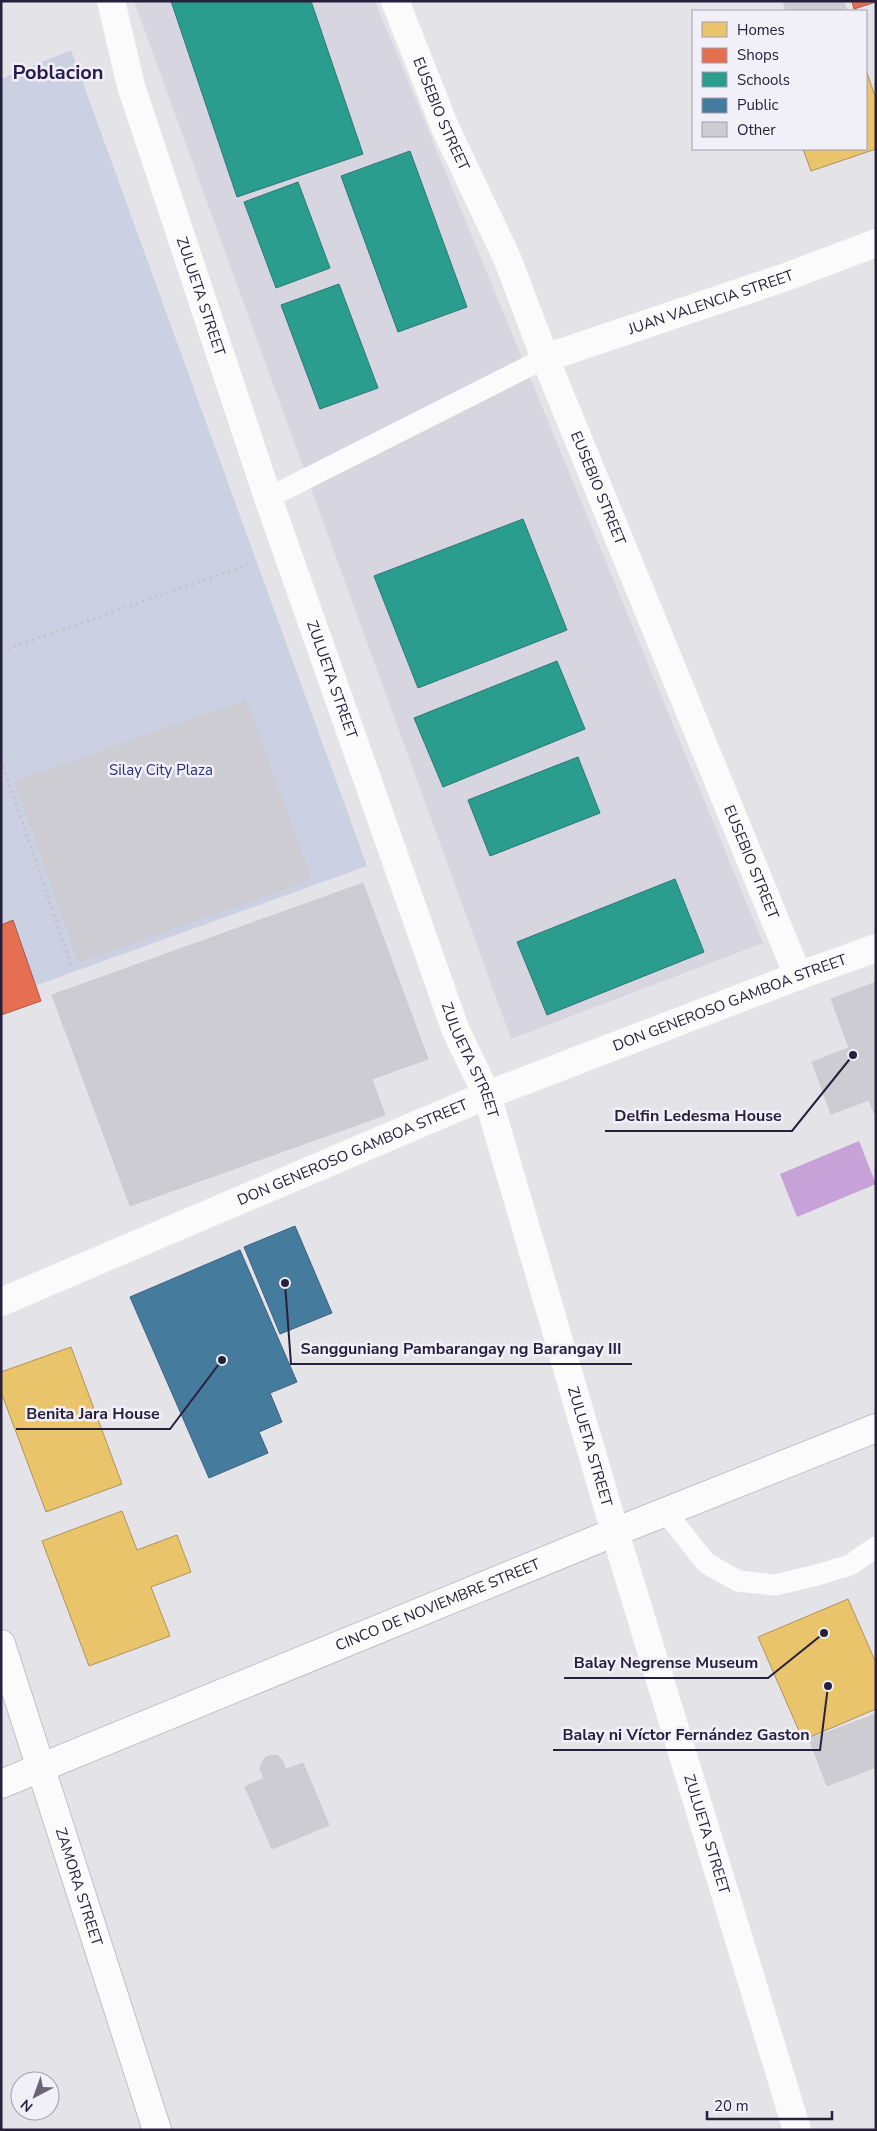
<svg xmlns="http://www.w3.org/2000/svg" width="877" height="2131" font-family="'Nunito Sans',sans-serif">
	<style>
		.built { fill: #d6d5e0 }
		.green { fill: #cbd0e2 }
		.water { fill: #c6a2d9 }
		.homes { fill: #e9c46a; stroke: #af935c }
		.shops { fill: #e76f51; stroke: #ad574b }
		.schools { fill: #2a9d8f; stroke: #297876 }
		.public { fill: #457b9d; stroke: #3c6080 }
		.building { fill: #ceccd3; stroke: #cccbd1 }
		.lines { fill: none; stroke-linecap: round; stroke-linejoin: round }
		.secondary-casing { stroke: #c1bfc8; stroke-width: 30 }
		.path { stroke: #c5c4cc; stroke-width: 3; stroke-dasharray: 2.5 4; stroke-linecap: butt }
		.lane { stroke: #fbfbfc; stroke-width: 21 }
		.street { stroke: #fbfbfc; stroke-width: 28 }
		.secondary { stroke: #fbfbfc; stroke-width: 28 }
		.labels { text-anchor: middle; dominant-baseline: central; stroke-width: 5; stroke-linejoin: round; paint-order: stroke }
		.street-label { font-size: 15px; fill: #27203c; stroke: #f1f0f8 }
		.park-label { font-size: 15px; fill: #2a3073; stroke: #f1f0f8 }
		.district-label { font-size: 20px; font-weight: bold; fill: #2a1c4e; stroke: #f1f0f8 }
		.leader { fill: none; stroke: #27203c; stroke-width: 2 }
		.callout-dot { fill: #27203c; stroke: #f1f0f8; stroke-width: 2 }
		.callout-label { font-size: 16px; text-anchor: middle; font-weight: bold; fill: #27203c; stroke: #f1f0f8; stroke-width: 5; stroke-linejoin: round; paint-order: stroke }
	</style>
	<rect width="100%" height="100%" fill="#e3e3e8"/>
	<path class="built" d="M 134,1 L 375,1 L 763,943 L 511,1039 Z"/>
	<path class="green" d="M 71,50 L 367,866 L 1,998 L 1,79 Z"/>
	<path class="water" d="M 859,1141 L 876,1184 L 797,1217 L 780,1174 Z"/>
	<path class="homes" d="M 866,70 L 876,99 L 876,149 L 811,171 L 803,149 L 866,149 Z
		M 71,1347 L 122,1484 L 46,1512 L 1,1392 L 1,1372 Z
		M 122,1511 L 137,1550 L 177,1535 L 191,1572 L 151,1587 L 170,1636 L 89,1666 L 42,1541 Z
		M 848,1599 L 876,1663 L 876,1709 L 803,1740 L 758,1637 Z"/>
	<path class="shops" d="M 852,1 L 876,1 L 876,2 L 854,9 Z
		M 13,920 L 41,1001 L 1,1015 L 1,925 Z"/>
	<path class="schools" d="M 171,1 L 311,1 L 363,154 L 237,197 Z
		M 410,151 L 467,307 L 398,332 L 341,176 Z
		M 298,182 L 330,268 L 276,288 L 244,202 Z
		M 339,284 L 378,388 L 320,409 L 281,305 Z
		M 523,519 L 567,630 L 418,688 L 374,576 Z
		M 557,661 L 585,729 L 443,787 L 414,718 Z
		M 578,757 L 600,813 L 490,856 L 468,800 Z
		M 675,879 L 704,952 L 547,1015 L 517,942 Z"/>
	<path class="public" d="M 295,1226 L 332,1313 L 280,1334 L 244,1247 Z
		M 240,1250 L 297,1382 L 270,1393 L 282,1422 L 259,1432 L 268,1453 L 209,1478 L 130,1297 Z"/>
	<path class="building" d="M 783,1 L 844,1 L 847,11 L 786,11 Z
		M 246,700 L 311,879 L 79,962 L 15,782 Z
		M 363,883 L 428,1059 L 372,1079 L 385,1115 L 130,1206 L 52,995 Z
		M 876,982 L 876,1117 L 869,1100 L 831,1114 L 812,1062 L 849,1048 L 831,999 Z
		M 876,1714 L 876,1767 L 827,1786 L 809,1739 Z
		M 271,1755 L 278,1756 L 282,1760 L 286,1769 L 303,1763 L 329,1825 L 272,1849 L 245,1787 L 264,1778 L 260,1769 L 262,1762 L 266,1757 Z"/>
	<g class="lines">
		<g class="secondary-casing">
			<g id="secondary">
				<path id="s5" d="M 1,1644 L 157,2130"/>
				<path id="s6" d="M 1,1784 L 615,1532 L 876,1428"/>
			</g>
		</g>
		<path class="path" d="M 1,651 L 253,563
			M 1,760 L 71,965"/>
		<path class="lane" d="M 268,498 L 545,358
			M 665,1511 L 706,1563 L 738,1581 L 775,1585 L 817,1575 L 850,1565 L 876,1547"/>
		<g class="street">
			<path id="s1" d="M 111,1 L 131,86 L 268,498 L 456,1031 L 487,1095 L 615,1532 L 797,2130"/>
			<path id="s2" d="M 395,1 L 445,127 L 507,258 L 545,358 L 798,976"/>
			<path id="s3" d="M 545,358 L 786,277 L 876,243"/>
			<path id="s4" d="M 1,1302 L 487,1095 L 798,976 L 876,948"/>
		</g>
		<use href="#secondary" class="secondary"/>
	</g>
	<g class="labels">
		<g class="street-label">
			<text stroke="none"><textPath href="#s2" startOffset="122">EUSEBIO STREET</textPath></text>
			<text stroke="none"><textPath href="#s1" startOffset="309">ZULUETA STREET</textPath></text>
			<text stroke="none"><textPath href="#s3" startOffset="175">JUAN VALENCIA STREET</textPath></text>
			<text stroke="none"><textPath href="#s2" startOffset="528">EUSEBIO STREET</textPath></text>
			<text stroke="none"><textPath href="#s1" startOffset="714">ZULUETA STREET</textPath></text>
			<text stroke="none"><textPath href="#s2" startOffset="932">EUSEBIO STREET</textPath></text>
			<text stroke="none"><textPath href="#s4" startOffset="788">DON GENEROSO GAMBOA STREET</textPath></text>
			<text stroke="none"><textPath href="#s1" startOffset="1119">ZULUETA STREET</textPath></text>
			<text stroke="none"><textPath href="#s4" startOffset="382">DON GENEROSO GAMBOA STREET</textPath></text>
			<text stroke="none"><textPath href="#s1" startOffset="1524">ZULUETA STREET</textPath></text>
			<text stroke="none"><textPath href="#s6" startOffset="472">CINCO DE NOVIEMBRE STREET</textPath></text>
			<text stroke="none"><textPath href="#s1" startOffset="1929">ZULUETA STREET</textPath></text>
			<text stroke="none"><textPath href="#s5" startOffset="255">ZAMORA STREET</textPath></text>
		</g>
		<g class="park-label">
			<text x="161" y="770">Silay City Plaza</text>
		</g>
		<g class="district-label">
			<text x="58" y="72">Poblacion</text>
		</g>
	</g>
	<path class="leader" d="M853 1055L792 1131H605M285 1283L291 1364H632M222 1360L170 1429H16M824 1633L768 1678H564M828 1686L820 1750H553"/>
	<g class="callout-dot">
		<circle cx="853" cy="1055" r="5"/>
		<circle cx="285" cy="1283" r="5"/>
		<circle cx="222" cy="1360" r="5"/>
		<circle cx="824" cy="1633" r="5"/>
		<circle cx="828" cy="1686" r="5"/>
	</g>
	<g class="callout-label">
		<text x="698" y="1121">Delfin Ledesma House</text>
		<text x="461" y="1354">Sangguniang Pambarangay ng Barangay III</text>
		<text x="93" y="1419">Benita Jara House</text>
		<text x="666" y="1668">Balay Negrense Museum</text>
		<text x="686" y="1740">Balay ni Víctor Fernández Gaston</text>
	</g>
	<rect width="877" height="2131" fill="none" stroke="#27203c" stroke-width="5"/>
	<rect x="692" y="10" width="175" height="140" fill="#f1f0f8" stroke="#a09dad"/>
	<rect x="702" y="22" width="25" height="15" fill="#e9c46a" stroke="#a09dad"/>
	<text x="737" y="35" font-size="15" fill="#27203c">Homes</text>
	<rect x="702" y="48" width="25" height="15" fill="#e76f51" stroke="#a09dad"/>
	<text x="737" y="60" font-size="15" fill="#27203c">Shops</text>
	<rect x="702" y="72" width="25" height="15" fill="#2a9d8f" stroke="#a09dad"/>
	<text x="737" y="85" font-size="15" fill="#27203c">Schools</text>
	<rect x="702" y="98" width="25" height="15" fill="#457b9d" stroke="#a09dad"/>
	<text x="737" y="110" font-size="15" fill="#27203c">Public</text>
	<rect x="702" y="122" width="25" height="15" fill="#ceccd3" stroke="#a09dad"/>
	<text x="737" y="135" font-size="15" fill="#27203c">Other</text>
	<g transform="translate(35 2096) rotate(221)"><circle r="24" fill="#f1f0f8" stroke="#a09dad"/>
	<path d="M0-4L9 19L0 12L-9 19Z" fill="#696478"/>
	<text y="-8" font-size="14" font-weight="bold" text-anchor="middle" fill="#27203c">N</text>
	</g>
	<path d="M707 2111v8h125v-8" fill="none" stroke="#27203c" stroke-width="2.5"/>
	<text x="714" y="2111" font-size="15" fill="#27203c" stroke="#f1f0f8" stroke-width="4" paint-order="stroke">20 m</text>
</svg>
